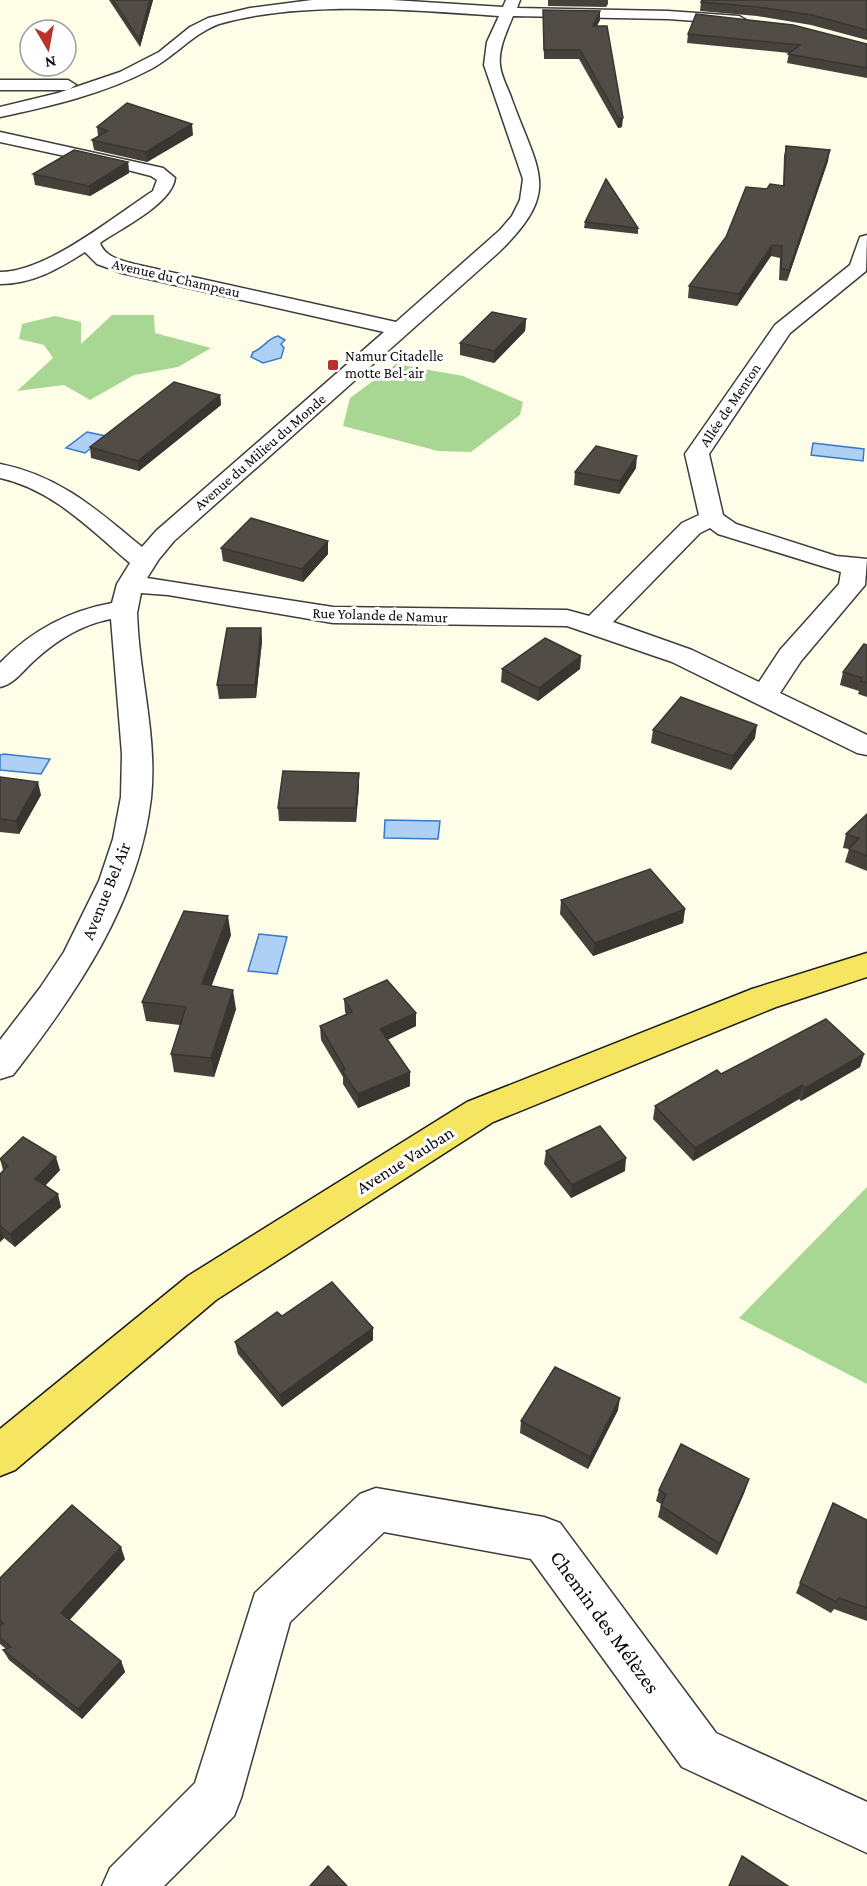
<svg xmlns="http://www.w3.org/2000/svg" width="867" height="1886" font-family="'Crimson Pro',serif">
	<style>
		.forest { fill: #a8d793 }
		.water { fill: #add0f4; stroke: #377ac9; stroke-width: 1.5 }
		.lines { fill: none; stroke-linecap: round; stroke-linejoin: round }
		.minor-casing { stroke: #3d3d3d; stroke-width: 3 }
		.major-casing { stroke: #1b1b1b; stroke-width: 3 }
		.minor { fill: #fff; fill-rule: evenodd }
		.major { fill: #f5e560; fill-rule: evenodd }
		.wall { fill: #47413c }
		.shaded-wall { fill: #393531 }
		.building { fill: #524c46; stroke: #393531; stroke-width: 1.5 }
		.poi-dot { fill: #b53327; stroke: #fff; stroke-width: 2 }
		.labels { text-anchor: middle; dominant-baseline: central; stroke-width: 6; stroke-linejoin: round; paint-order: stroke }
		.far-street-label { font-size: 15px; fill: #0a0a0a; stroke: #fff }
		.far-poi-label { font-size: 15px; fill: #0a0a0a; stroke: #fff; text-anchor: start }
		.street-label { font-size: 18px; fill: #0a0a0a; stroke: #fff }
		.near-street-label { font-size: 21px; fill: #0a0a0a; stroke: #fff }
	</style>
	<rect width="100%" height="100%" fill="#fefde7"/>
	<path class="forest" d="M 112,315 L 154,315 L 155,333 L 211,348 L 178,367 L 134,375 L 90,400 L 64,385 L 17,391 L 53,358 L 44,345 L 19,339 L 22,324 L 55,316 L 81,322 L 81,344 Z
		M 396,364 L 463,376 L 523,402 L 520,415 L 471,452 L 438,451 L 343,426 L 350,398 Z
		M 867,1187 L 867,1384 L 739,1318 Z"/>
	<path class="water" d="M 278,336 L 285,340 L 281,344 L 284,348 L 281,358 L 263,363 L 251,357 L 253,352 C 264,348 269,337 278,336 Z
		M 87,432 L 106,436 L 85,453 L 66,448 Z
		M 813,443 L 864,449 L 863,461 L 811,455 Z
		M 4,754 L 50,759 L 41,774 L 0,770 L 0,755 Z
		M 385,820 L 440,821 L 438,839 L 384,838 Z
		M 259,934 L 287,937 L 277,974 L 248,971 Z"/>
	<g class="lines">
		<g class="minor-casing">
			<path id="minor" d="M 312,0 L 392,0 L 503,7 L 506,0 L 520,0 L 517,8 L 668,11 L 739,16 L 746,20 L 739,24 L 668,19 L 513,16 C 507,31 498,49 500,65 C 501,77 509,90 512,100 C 539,174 562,191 498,253 L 174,541 L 159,559 L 147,578 L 333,607 L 567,610 L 589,616 L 682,523 L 699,515 L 685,454 L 775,325 L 850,265 L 860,237 L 867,235 L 866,271 L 790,333 L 709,454 L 723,515 L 736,524 L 836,556 L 867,559 L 865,585 L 801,661 L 780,693 L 867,735 L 867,755 L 857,753 L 672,662 L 567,626 L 333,623 L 168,595 L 141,593 L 137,613 L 138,631 C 142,686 157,742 151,798 C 139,903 76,994 13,1075 L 0,1079 L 0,1040 L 40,988 L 64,952 L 99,881 L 113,839 L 121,797 L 122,754 L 111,619 C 83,624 57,640 36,659 C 24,669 15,684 0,687 L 0,663 C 31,631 68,611 112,603 L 117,584 L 130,563 C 91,530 52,489 0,478 L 0,464 C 60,476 96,509 142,547 L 156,531 L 384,332 L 122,273 L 97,264 L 85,252 C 58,269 33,284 0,284 L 0,272 C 47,272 113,217 153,191 L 157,180 L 151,176 L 116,167 L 0,142 L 0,132 L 163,168 L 175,178 C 172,204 121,228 100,243 C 105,257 120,260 134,264 L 396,322 L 500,230 L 512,216 L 520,200 L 523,179 L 484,65 L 487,42 L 499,16 C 413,10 302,0 219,24 C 194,33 175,56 151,69 C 104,94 51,106 0,117 L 0,107 L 58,93 L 120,72 L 159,52 L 190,27 L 208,18 L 250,8 ZM 710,528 L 718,534 L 841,572 L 839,584 L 780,650 L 759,682 L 692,650 L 613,622 L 700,533 Z
				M 0,80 L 68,80 L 76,85 L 68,90 L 0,90 Z
				M 376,1488 L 544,1517 L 560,1523 L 716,1733 L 867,1802 L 867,1853 L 682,1767 L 531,1559 L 384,1532 L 290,1622 L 241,1798 L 234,1816 L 164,1886 L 102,1886 L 110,1868 L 195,1783 L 255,1593 L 360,1494 Z"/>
		</g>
		<g class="major-casing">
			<path id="major" d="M 867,953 L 867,977 L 776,1007 L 493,1122 L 216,1300 L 15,1470 L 0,1476 L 0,1429 L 188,1276 L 467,1102 L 752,989 Z"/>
		</g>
		<use href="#minor" class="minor"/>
		<use href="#major" class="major"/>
	</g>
	<path class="wall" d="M 109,0 L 153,0 L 140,47 Z
		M 548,0 L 608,0 L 608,4 L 606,7 L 548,6 Z
		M 867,0 L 867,40 L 811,25 L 757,16 L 700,11 L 701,2 Z
		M 543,10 L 600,20 L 597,26 L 622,127 L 618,128 L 579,59 L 544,59 Z
		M 688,34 L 867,44 L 867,78 L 787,63 L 789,53 L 687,43 Z
		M 97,127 L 193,135 L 147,162 L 94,150 L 92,140 L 98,136 Z
		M 786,146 L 828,161 L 787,281 L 779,280 L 780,258 L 771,256 L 737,306 L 688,298 L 689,286 L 767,189 L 783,186 L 784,156 Z
		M 128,162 L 129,173 L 90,196 L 35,185 L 33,174 Z
		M 585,222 L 638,228 L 638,234 L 584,228 Z
		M 526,319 L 525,331 L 494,363 L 460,355 L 460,343 Z
		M 220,395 L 221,405 L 139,471 L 91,458 L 90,447 Z
		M 636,468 L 619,494 L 574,485 L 575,472 Z
		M 221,548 L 328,554 L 303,582 L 223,561 Z
		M 261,628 L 262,641 L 256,698 L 219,699 L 217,685 Z
		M 867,645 L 867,697 L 858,694 L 859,691 L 840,685 L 843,672 Z
		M 581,656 L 580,669 L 538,701 L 501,682 L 502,669 Z
		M 653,730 L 755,738 L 731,770 L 651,743 Z
		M 0,777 L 41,795 L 19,834 L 0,832 Z
		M 359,786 L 356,822 L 279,821 L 278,808 Z
		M 867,814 L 867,871 L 845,862 L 849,849 L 843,848 L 846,834 Z
		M 561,900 L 685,909 L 683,923 L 593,956 L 560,914 Z
		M 231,935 L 211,986 L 236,1009 L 214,1077 L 174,1072 L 171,1054 L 180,1025 L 146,1021 L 142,1002 Z
		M 344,999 L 416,1026 L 387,1040 L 410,1072 L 410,1086 L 358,1108 L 343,1084 L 343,1077 L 321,1040 L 320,1026 L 346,1014 L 345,1012 Z
		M 864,1054 L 860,1067 L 801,1101 L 799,1099 L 693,1161 L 653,1119 L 655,1106 L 721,1074 Z
		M 546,1151 L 625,1171 L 571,1198 L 544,1164 Z
		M 0,1159 L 60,1170 L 45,1186 L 61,1207 L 15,1247 L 4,1238 L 0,1242 L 0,1174 L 3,1170 Z
		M 282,1316 L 373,1328 L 373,1340 L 282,1407 L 238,1354 L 235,1342 Z
		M 618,1410 L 588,1469 L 520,1433 L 521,1421 Z
		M 659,1490 L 745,1491 L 717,1555 L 658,1517 L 661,1504 L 656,1501 Z
		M 833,1503 L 867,1520 L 867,1621 L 834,1609 L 831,1613 L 796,1593 Z
		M 125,1559 L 69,1620 L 121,1661 L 125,1672 L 82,1719 L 9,1660 L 3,1650 L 6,1649 L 0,1644 L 0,1578 Z"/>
	<path class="shaded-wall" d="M 150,0 L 153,0 L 140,47 L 139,40 Z
		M 600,11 L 600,20 L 592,34 L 593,26 Z
		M 623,118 L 622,127 L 618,128 L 619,119 Z
		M 192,124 L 193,135 L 147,162 L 146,152 Z
		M 830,150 L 828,161 L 787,281 L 789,270 Z
		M 128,162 L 129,173 L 90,196 L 89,186 Z
		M 772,245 L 771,256 L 737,306 L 739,294 Z
		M 526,319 L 525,331 L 494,363 L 494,351 Z
		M 220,395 L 221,405 L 139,471 L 138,461 Z
		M 637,456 L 636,468 L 619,494 L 620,481 Z
		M 328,541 L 328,554 L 303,582 L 302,569 Z
		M 261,628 L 262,641 L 256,698 L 255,685 Z
		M 581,656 L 580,669 L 538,701 L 539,688 Z
		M 757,725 L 755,738 L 731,770 L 733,756 Z
		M 359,773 L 359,786 L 356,822 L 356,808 Z
		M 38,782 L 41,795 L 19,834 L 16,821 Z
		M 685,909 L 683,923 L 593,956 L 595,943 Z
		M 228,916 L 231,935 L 205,1003 L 202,984 Z
		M 233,990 L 236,1009 L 214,1077 L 211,1058 Z
		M 416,1013 L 416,1026 L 381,1043 L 380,1029 Z
		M 864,1054 L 860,1067 L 801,1101 L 805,1088 Z
		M 410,1072 L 410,1086 L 358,1108 L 358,1094 Z
		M 802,1085 L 799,1099 L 693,1161 L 695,1148 Z
		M 56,1157 L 60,1170 L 39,1192 L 35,1179 Z
		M 626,1158 L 625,1171 L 571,1198 L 572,1185 Z
		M 58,1194 L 61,1207 L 15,1247 L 10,1234 Z
		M 0,1226 L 4,1238 L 0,1242 Z
		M 373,1328 L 373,1340 L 282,1407 L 280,1395 Z
		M 620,1398 L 618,1410 L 588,1469 L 590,1457 Z
		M 749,1479 L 745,1491 L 717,1555 L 720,1544 Z
		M 121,1547 L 125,1559 L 66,1624 L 61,1613 Z
		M 121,1661 L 125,1672 L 82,1719 L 78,1709 Z"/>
	<path class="building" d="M 113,0 L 150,0 L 139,40 Z
		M 702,0 L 867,0 L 867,30 L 812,15 L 758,7 L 701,2 Z
		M 543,10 L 600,11 L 593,26 L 607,26 L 623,118 L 619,119 L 580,50 L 544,50 Z
		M 696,14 L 793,25 L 867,44 L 867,68 L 788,54 L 800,45 L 688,34 Z
		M 127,103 L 192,124 L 146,152 L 92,140 L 108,131 L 97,127 Z
		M 786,146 L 830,150 L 789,270 L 781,269 L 782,246 L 772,245 L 739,294 L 689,286 L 726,237 L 746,187 L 767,189 L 770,184 L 784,186 Z
		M 74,150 L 128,162 L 89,186 L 33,174 Z
		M 606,179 L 638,228 L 585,222 Z
		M 492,312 L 526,319 L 494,351 L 460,343 Z
		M 174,382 L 220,395 L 138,461 L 90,447 Z
		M 596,446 L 637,456 L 620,481 L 575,472 Z
		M 251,518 L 328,541 L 302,569 L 221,548 Z
		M 227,628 L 261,628 L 255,685 L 217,685 Z
		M 545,638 L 581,656 L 539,688 L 502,669 Z
		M 864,644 L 867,645 L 867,683 L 861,681 L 862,678 L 843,672 Z
		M 681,697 L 757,725 L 733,756 L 653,730 Z
		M 283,771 L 359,773 L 356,808 L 278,808 Z
		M 0,777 L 38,782 L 16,821 L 0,819 Z
		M 867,814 L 867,856 L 849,849 L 859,838 L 846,834 Z
		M 650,869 L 685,909 L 595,943 L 561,900 Z
		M 184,911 L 228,916 L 202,984 L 233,990 L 211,1058 L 171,1054 L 186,1007 L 142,1002 Z
		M 387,980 L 416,1013 L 380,1029 L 410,1072 L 358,1094 L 342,1071 L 345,1069 L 320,1026 L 352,1012 L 344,999 Z
		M 826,1019 L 864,1054 L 805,1088 L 802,1085 L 695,1148 L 655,1106 L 717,1070 L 721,1074 Z
		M 600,1126 L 626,1158 L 572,1185 L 546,1151 Z
		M 23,1137 L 56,1157 L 35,1179 L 58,1194 L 10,1234 L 0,1226 L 0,1174 L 8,1166 L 0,1159 Z
		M 332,1282 L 373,1328 L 280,1395 L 235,1342 L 277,1312 L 282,1316 Z
		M 555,1367 L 620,1398 L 590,1457 L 521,1421 Z
		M 681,1444 L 749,1479 L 720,1544 L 661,1506 L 666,1494 L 659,1490 Z
		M 833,1503 L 867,1520 L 867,1608 L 839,1598 L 836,1602 L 800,1583 Z
		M 72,1505 L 121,1547 L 61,1613 L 121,1661 L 78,1709 L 3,1650 L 11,1647 L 0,1638 L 0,1626 L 3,1623 L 0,1620 L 0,1578 Z
		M 742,1856 L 788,1886 L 729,1886 Z
		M 328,1866 L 347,1886 L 310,1886 Z"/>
	<rect class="poi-dot" x="327" y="359" width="12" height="12" rx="3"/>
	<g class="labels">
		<g class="far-street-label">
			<text transform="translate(176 278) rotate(13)">Avenue du Champeau</text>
			<text transform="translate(730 405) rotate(-56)">Allée de Menton</text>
			<text transform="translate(260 452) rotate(-41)">Avenue du Milieu du Monde</text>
			<text transform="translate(380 615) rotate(2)">Rue Yolande de Namur</text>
		</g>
		<g class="far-poi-label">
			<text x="345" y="356">Namur Citadelle<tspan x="345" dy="17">motte Bel-air</tspan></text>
		</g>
		<g class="street-label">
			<text transform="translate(106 891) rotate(-68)">Avenue Bel Air</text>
			<text transform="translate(405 1160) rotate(-32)">Avenue Vauban</text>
		</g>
		<g class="near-street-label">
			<text transform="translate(605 1622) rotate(54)">Chemin des Mélèzes</text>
		</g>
	</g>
	<g transform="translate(48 48) rotate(170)"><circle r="28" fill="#ffffff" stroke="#9d9d9d" stroke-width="1.5"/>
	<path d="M0-4.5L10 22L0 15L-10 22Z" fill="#b53327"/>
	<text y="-9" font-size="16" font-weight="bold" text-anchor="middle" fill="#0a0a0a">N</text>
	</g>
</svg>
